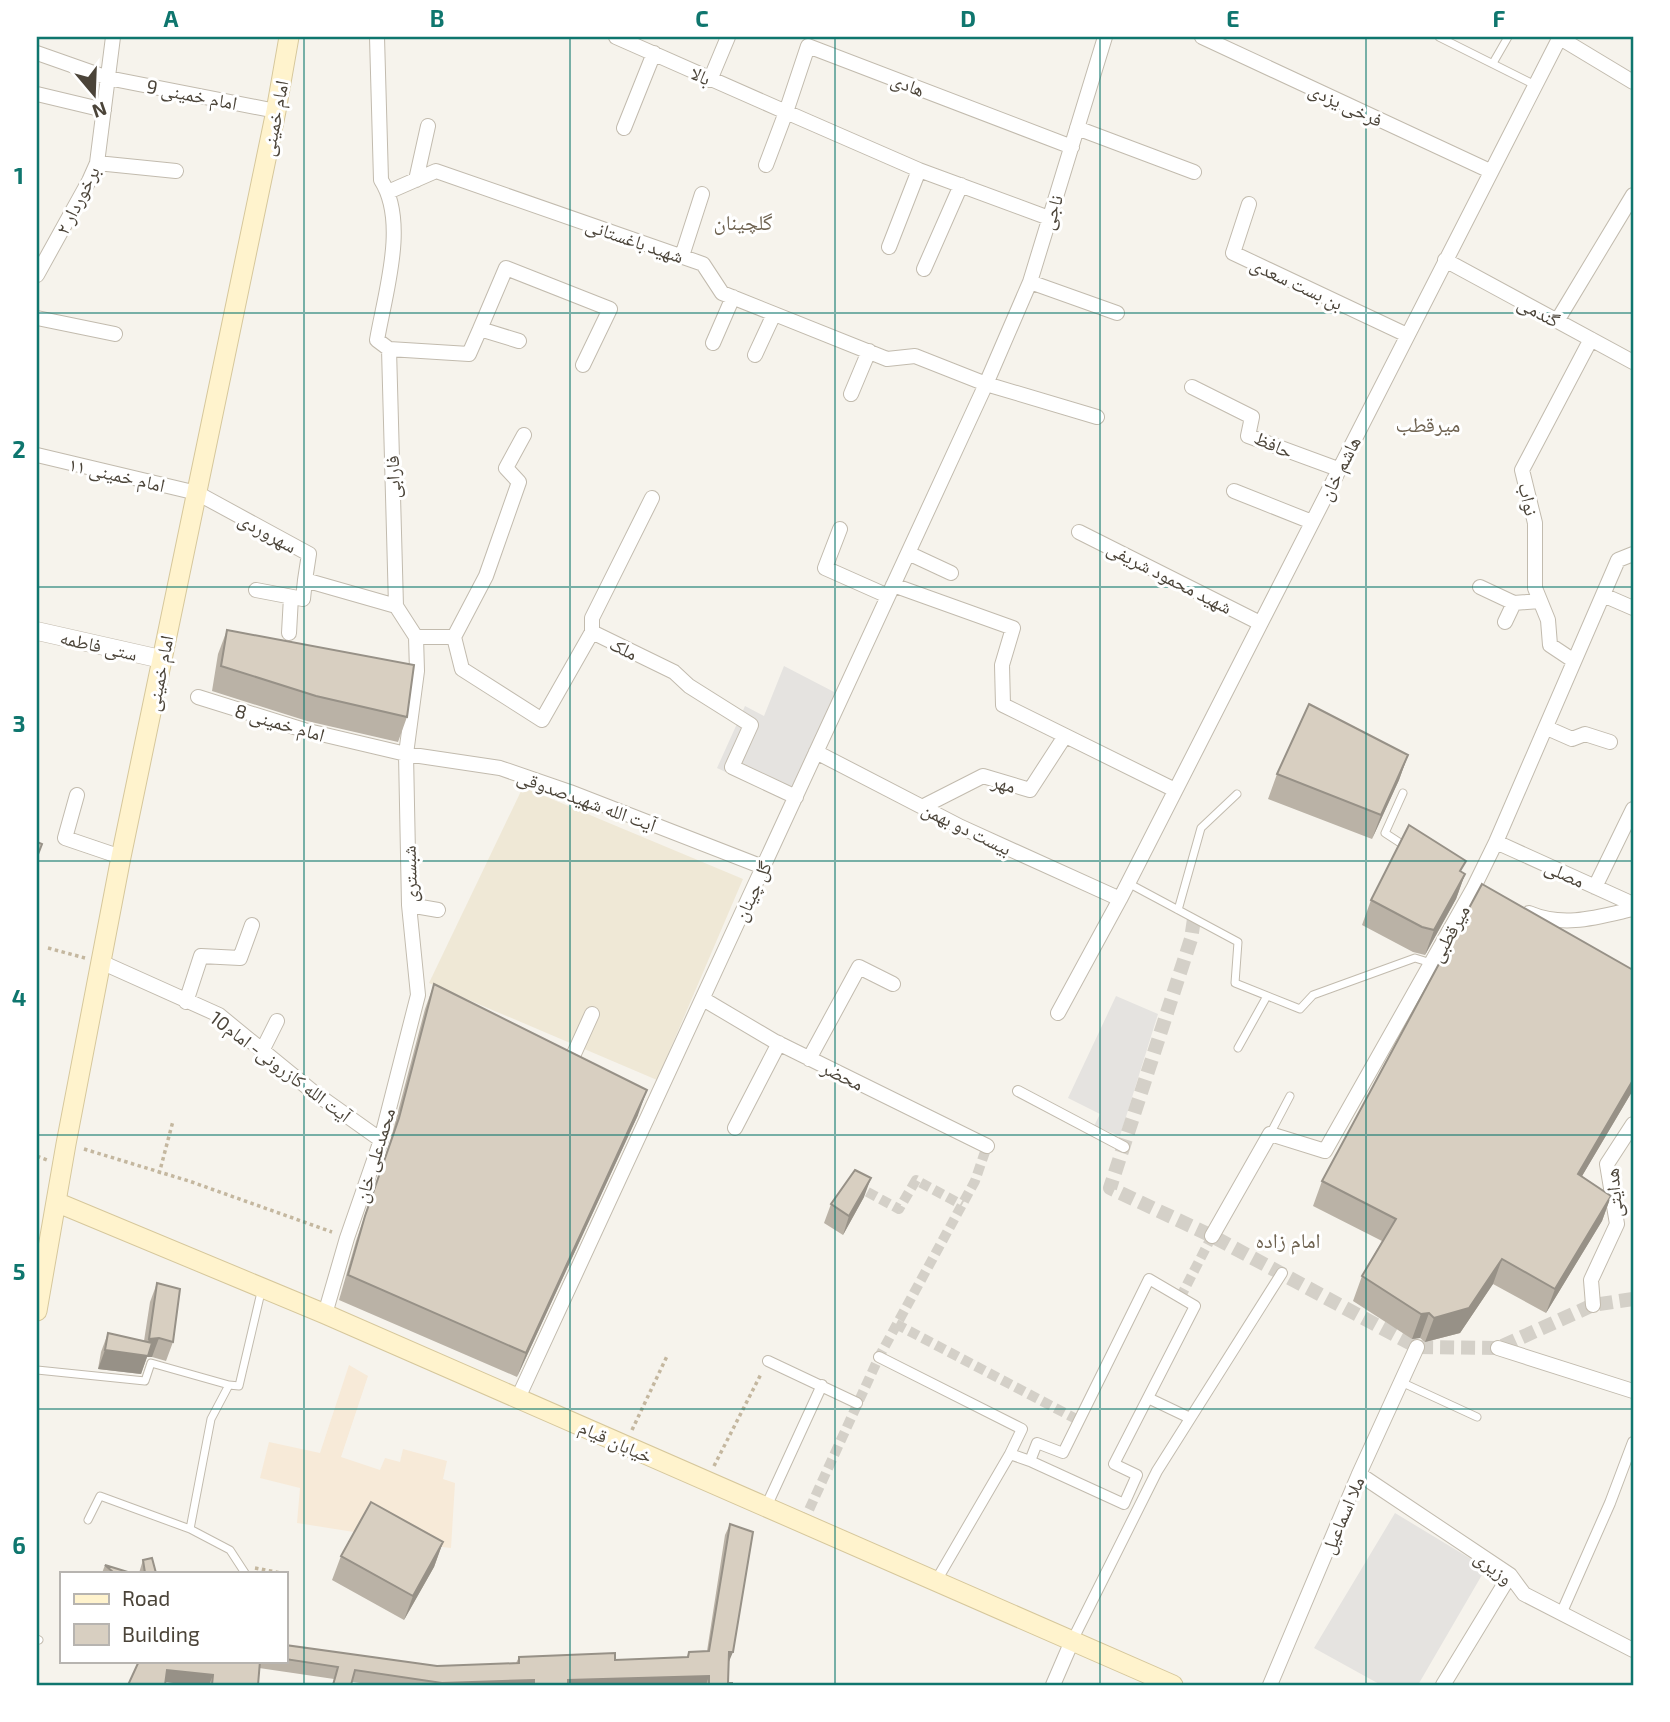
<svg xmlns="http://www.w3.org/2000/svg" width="1670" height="1722" font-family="'Exo 2','Noto Naskh Arabic',sans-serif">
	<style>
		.commercial { fill: #f7ead8 }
		.education { fill: #efe8d6 }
		.parking { fill: #e5e3e0 }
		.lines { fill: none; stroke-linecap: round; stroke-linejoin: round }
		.pedestrian-tunnel { stroke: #d4d0c8; stroke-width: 10; stroke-dasharray: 10 5; stroke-linecap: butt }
		.minor-tunnel { stroke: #d4d0c8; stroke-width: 14; stroke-dasharray: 14 7; stroke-linecap: butt }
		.service-casing { stroke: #c2bbae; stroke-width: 9 }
		.pedestrian-casing { stroke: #c2bbae; stroke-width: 12 }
		.minor-casing { stroke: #c2bbae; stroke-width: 16 }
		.tertiary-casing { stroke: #c2bbae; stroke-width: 19 }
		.secondary-casing { stroke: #d6c79b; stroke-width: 21 }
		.path { stroke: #c4b79f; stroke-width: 3.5; stroke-dasharray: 3.5 3.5; stroke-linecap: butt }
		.service { stroke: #fff; stroke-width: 7 }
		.pedestrian { stroke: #fff; stroke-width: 10 }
		.minor { stroke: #fff; stroke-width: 14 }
		.tertiary { stroke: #fff; stroke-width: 18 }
		.secondary { stroke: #fff3cd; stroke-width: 19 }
		.wall { fill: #bab2a6 }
		.shaded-wall { fill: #979187 }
		.building { fill: #d8cfc1; stroke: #979187; stroke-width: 2 }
		.grid { fill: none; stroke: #0f766e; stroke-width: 2; stroke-opacity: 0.55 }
		.labels { text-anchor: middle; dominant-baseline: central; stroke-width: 6; stroke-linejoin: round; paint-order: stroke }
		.street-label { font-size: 19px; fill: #4b4439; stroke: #fff }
		.neighbourhood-label { font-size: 21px; fill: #6e6250; stroke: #fff }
		.neatline { fill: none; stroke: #0f766e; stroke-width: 2.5 }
		.grid-label { font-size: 23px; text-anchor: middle; font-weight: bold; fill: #0f766e }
	</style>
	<rect width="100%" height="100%" fill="#f6f3ec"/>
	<path class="commercial" d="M 349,1365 L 368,1376 L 341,1457 L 380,1470 L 385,1458 L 400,1462 L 403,1449 L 447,1461 L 443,1479 L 455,1483 L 451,1548 L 433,1546 L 362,1527 L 354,1532 L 297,1523 L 300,1488 L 260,1478 L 269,1442 L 320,1453 Z"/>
	<path class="education" d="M 523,787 L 743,879 L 657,1080 L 429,983 Z"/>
	<path class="parking" d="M 784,666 L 836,693 L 786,800 L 717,768 L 745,706 L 764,716 Z
		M 1116,996 L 1158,1014 L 1120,1136 L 1094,1126 L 1100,1114 L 1068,1098 Z
		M 1395,1513 L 1486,1568 L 1418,1685 L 1381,1685 L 1314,1648 Z"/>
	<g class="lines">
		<path class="pedestrian-tunnel" d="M 857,1194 L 860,1188 L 899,1209 L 916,1180 L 962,1205
			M 1180,1298 L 1212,1236
			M 896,1324 L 1078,1420
			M 803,1523 L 879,1357 L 975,1181 L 987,1146"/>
		<path class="minor-tunnel" d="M 1194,919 L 1191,939 L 1110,1188 L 1212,1236 L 1417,1347 L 1498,1348 L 1593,1305 L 1633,1299"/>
		<g class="service-casing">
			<path id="service" d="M 1439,37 L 1535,85
				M 1493,63 L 1508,37
				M 1403,793 L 1385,833 L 1408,848
				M 1128,883 L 1238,942 L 1235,983 L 1300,1009 L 1313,995 L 1415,958 L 1431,963
				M 1178,910 L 1201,828 L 1237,794
				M 1238,1048 L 1267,996
				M 1270,1134 L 1290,1096
				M 37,1370 L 145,1381 L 151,1363 L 229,1385
				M 1401,1382 L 1477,1417
				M 88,1520 L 100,1496 L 190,1529 L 230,1550 L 245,1573
				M 190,1529 L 211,1419 L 229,1385 L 239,1386 L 262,1288
				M 37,1639 L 39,1640"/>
		</g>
		<g class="pedestrian-casing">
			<path id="pedestrian" d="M 1018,1091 L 1124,1147
				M 1149,1279 L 1195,1306 L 1114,1464 L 1137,1475 L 1124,1504 L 1030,1461 L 1037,1443 L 1063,1453 Z
				M 879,1357 L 1022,1429 L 1010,1454
				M 768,1361 L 857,1403
				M 1148,1398 L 1190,1418
				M 766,1507 L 822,1385
				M 936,1581 L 1010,1454 L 1030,1461
				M 1561,1614 L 1610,1503 L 1633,1442
				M 1072,1641 L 1157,1471 L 1282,1273"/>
		</g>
		<g class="minor-casing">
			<path id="minor" d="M 377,37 L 381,180 C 408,222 385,293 377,340 L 389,349 L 396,606
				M 616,37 L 786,112 L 808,46 L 1072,147
				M 1202,37 L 1490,171
				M 1560,38 L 1633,82
				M 37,53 L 108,78 L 276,111
				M 710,80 L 728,37
				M 37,94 L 104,110
				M 624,128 L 654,53
				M 1077,128 L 1194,172
				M 97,163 L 176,171
				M 766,165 L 786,112 L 919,170 L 1049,218
				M 416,180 L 428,126
				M 388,192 L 436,171 L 703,264 L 722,293 L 887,359 L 915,356 L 986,384 L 1097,417
				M 1249,204 L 1233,253 L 1407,335
				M 889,247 L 919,170
				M 682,256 L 702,194
				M 1445,260 L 1633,362
				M 924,269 L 961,185
				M 37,275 L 89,181 L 97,163 L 113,37
				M 1030,282 L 1117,313
				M 37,318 L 115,334
				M 1557,321 L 1633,195
				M 480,329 L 506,268 L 610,309 L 583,365
				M 713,343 L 733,297
				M 389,349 L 469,354 L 480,329 L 519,341
				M 755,355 L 774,314
				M 1192,387 L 1252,417 L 1248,436 L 1338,469
				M 851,394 L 869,351
				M 37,455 L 197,493 L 309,554 L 305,580 L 396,606
				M 1234,491 L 1312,522
				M 840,529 L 825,568 L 888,596
				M 1079,532 L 1260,623
				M 908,553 L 951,573
				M 893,585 L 1013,628 L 1002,665 L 1003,705 L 1175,790
				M 1480,587 L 1514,603 L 1540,601
				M 256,590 L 303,599 L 305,580
				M 1603,595 L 1633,608
				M 1505,622 L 1514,603
				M 592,632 L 592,618 L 652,498
				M 289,633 L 291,597
				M 416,637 L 454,637 L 486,576 L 519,482 L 506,468 L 524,435
				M 454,637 L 462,669 L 542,720 L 592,632 L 674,672 L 689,686 L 751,725 L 732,767 L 796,797
				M 1574,661 L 1550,645 L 1548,620 L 1535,588 L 1535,523 L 1522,470 L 1591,339
				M 198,697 L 304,730 L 406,754 L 500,768 L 570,792 L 763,867
				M 1547,728 L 1572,739 L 1585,734 L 1610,742
				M 816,752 L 961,827 L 1120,899
				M 77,795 L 65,838 L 121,857
				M 922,807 L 983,776 L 1030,790 L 1065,736
				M 1496,842 L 1633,904
				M 1595,887 L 1633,809
				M 409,905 L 438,910
				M 1529,913 C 1564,928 1598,917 1633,909
				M 101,962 L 219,1015 L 312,1091 L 381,1140
				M 703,999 L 774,1041 L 987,1146
				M 186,1002 L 201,956 L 240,958 L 252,925
				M 1058,1013 L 1120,899 L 1560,37
				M 262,1051 L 277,1021
				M 809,1059 L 859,967 L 893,984
				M 568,1067 L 592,1014
				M 735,1128 L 779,1043
				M 1212,1236 L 1270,1134 L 1325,1151 L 1473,889 L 1496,842 L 1618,560 L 1633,554
				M 1593,1305 L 1591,1280 L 1617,1224 L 1607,1164 L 1633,1124
				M 325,1314 L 347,1238 L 381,1140 L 418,995 L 409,905 L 406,754 L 417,671 L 416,637 L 396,606
				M 1498,1348 L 1633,1391
				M 518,1398 L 986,384 L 1030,282 L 1105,37
				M 1359,1474 L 1510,1575 L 1524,1594 L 1633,1650
				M 1053,1685 L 1072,1641
				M 1270,1685 L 1359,1474 L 1417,1347
				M 1443,1685 L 1510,1575"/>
		</g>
		<g class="tertiary-casing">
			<path id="tertiary" d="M 37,631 L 161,659"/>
		</g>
		<g class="secondary-casing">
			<path id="secondary" d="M 56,1202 L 325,1314 L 1173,1685
				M 37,1311 L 66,1144 L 121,857 L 276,111 L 289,37"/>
		</g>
		<path class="path" d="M 48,948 L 85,958
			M 84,1149 L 189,1181 L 332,1232
			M 37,1156 L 47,1160
			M 159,1174 L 173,1121
			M 632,1430 L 668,1354
			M 714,1466 L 761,1374
			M 255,1568 L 281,1573"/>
		<use href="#service" class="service"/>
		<use href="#pedestrian" class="pedestrian"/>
		<use href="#minor" class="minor"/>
		<use href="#tertiary" class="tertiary"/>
		<use href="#secondary" class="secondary"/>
	</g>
	<path class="wall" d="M 227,630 L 407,717 L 398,742 L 307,721 L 212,691 L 218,654 Z
		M 1408,755 L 1399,780 L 1372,839 L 1268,799 L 1277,774 Z
		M 1462,872 L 1465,874 L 1456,899 L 1425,955 L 1413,952 L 1362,925 L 1371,900 Z
		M 1633,970 L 1633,1090 L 1582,1176 L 1611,1196 L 1602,1221 L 1546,1313 L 1493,1284 L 1460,1333 L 1425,1342 L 1420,1338 L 1412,1339 L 1353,1301 L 1362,1276 L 1382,1241 L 1313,1206 L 1322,1181 Z
		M 434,984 L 638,1115 L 517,1377 L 339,1300 L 356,1241 L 390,1142 L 425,1009 Z
		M 864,1197 L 843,1235 L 824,1223 L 831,1204 Z
		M 157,1283 L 173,1342 L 166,1361 L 152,1357 L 147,1357 L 141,1374 L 98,1369 L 101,1352 L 108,1333 L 144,1341 L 150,1302 Z
		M 730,1524 L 728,1683 L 732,1685 L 376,1685 L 352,1682 L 351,1685 L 332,1685 L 334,1679 L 259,1668 L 258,1685 L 194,1685 L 166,1682 L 139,1661 L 285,1661 L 285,1645 L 437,1666 L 516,1663 L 519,1657 L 615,1660 L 687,1657 L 689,1652 L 707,1651 L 725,1535 Z
		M 443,1542 L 434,1567 L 404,1620 L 332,1580 L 341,1556 Z
		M 143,1560 L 156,1573 L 139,1573 Z
		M 105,1565 L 131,1573 L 102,1573 Z"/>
	<path class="shaded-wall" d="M 1408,755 L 1399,780 L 1372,839 L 1381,815 Z
		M 1465,874 L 1456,899 L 1425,955 L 1434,930 Z
		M 1633,1080 L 1633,1090 L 1569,1198 L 1578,1174 Z
		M 647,1090 L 638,1115 L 517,1377 L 526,1353 Z
		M 871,1178 L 864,1197 L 843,1235 L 849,1216 Z
		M 1611,1196 L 1602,1221 L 1546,1313 L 1555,1289 Z
		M 1502,1259 L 1493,1284 L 1460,1333 L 1425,1342 L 1434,1318 Z
		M 1429,1313 L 1420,1338 L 1412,1339 L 1421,1314 Z
		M 159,1338 L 152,1357 L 147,1357 L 141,1374 L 98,1369 L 105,1350 L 143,1355 L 149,1339 Z
		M 443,1542 L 434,1567 L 404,1620 L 413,1596 Z
		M 729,1652 L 733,1652 L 728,1664 Z
		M 167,1670 L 213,1675 L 209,1685 L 194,1685 L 163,1682 Z
		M 709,1676 L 706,1685 L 566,1685 L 568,1680 Z
		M 534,1680 L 532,1685 L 441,1685 L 442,1683 Z"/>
	<path class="building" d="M 227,630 L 414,665 L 407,717 L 316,696 L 221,666 Z
		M 1309,704 L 1408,755 L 1381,815 L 1277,774 Z
		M 1409,825 L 1466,861 L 1460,871 L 1465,874 L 1434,930 L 1422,927 L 1371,900 Z
		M 37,842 L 42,844 L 37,857 Z
		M 1482,884 L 1633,970 L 1633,1080 L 1578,1174 L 1611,1196 L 1555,1289 L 1502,1259 L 1469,1308 L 1434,1318 L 1429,1313 L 1421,1314 L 1362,1276 L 1396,1219 L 1322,1181 Z
		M 434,984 L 647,1090 L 526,1353 L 348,1275 L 365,1216 L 399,1118 Z
		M 855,1170 L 871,1178 L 849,1216 L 831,1204 Z
		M 157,1283 L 180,1289 L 173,1342 L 159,1338 L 149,1339 Z
		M 108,1333 L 152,1343 L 148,1356 L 105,1350 Z
		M 371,1502 L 443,1542 L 413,1596 L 341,1556 Z
		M 730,1524 L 753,1532 L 733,1652 L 729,1652 L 728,1683 L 732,1683 L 732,1685 L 709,1685 L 709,1676 L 568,1680 L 568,1685 L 534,1685 L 534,1680 L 442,1683 L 355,1670 L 351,1685 L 333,1685 L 338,1667 L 285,1659 L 285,1645 L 437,1666 L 519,1663 L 519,1657 L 615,1653 L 615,1660 L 688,1657 L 689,1652 L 709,1651 Z
		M 152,1558 L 156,1573 L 145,1573 L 143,1560 Z
		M 105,1565 L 131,1573 L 114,1573 Z
		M 139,1661 L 260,1661 L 258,1685 L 212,1685 L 213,1675 L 167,1670 L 165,1685 L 128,1685 Z"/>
	<path class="grid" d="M 304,37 L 304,1685M 570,37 L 570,1685M 835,37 L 835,1685M 1100,37 L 1100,1685M 1366,37 L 1366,1685M 37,313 L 1633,313M 37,587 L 1633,587M 37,861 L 1633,861M 37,1135 L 1633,1135M 37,1409 L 1633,1409"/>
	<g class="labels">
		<g class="street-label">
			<text transform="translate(701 75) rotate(25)">بالا</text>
			<text transform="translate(908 84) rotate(21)">هادی</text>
			<text transform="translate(192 94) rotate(11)">امام خمینی 9</text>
			<text transform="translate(1346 104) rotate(25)">فرخی یزدی</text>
			<text transform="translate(274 118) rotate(-79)">امام خمینی</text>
			<text transform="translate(77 200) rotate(-63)">برخوردار ۲</text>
			<text transform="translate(1051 212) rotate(-73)">ناجی</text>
			<text transform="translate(635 240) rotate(19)">شهید باغستانی</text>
			<text transform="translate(1297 283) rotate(25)">بن بست سعدی</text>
			<text transform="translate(1539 311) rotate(28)">گندمی</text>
			<text transform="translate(1274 444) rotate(24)">حافظ</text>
			<text transform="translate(1339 468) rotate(-63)">هاشم خان</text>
			<text transform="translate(117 474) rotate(13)">امام خمینی ۱۱</text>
			<text transform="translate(392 477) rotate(-92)">فارابی</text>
			<text transform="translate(1529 499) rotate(77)">نواب</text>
			<text transform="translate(268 532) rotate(29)">سهروردی</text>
			<text transform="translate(1170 577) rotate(27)">شهید محمود شریفی</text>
			<text transform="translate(99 645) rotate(13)">ستی فاطمه</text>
			<text transform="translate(624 648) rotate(27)">ملک</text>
			<text transform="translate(159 673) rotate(-79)">امام خمینی</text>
			<text transform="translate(280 722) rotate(16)">امام خمینی 8</text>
			<text transform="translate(1004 783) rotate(16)">مهر</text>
			<text transform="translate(587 800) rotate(20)">آیت الله شهیدصدوقی</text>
			<text transform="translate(967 828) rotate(26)">بیست دو بهمن</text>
			<text transform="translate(1565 873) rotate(24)">مصلی</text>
			<text transform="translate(409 874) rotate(-92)">شبستری</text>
			<text transform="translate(752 891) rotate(-65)">گل چینان</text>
			<text transform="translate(1449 933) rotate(-61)">میرقطبی</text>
			<text transform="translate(281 1066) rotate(37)">آیت الله کازرونی- امام10</text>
			<text transform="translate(843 1075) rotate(26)">محضر</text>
			<text transform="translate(374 1155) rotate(-73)">محمدعلی خان</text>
			<text transform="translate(1613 1193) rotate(-95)">هدایتی</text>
			<text transform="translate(616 1441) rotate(24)">خیابان قیام</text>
			<text transform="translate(1342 1515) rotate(-67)">ملا اسماعیل</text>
			<text transform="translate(1494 1567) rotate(38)">وزیری</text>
		</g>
		<g class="neighbourhood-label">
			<text x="743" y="221">گلچینان</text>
			<text x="1428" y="423">میرقطب</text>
			<text x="1288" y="1239">امام زاده</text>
		</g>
	</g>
	<rect width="1670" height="1722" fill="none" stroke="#ffffff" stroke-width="77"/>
	<rect x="60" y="1572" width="228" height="91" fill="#ffffff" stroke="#b7b4b0" stroke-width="2"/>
	<rect x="74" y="1594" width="35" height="10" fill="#fff3cd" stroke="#b7b4b0" stroke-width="2"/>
	<text x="122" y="1606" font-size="21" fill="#4b4439">Road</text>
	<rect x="74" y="1624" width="35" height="21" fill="#d8cfc1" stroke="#b7b4b0" stroke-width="2"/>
	<text x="122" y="1642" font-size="21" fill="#4b4439">Building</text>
	<g transform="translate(94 94) rotate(161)" stroke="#ffffff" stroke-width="5" paint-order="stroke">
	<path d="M0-5L12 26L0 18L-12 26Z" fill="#4b4439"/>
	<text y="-10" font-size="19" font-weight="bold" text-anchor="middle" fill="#4b4439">N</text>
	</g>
	<rect x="38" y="38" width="1594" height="1646" class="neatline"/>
	<g class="grid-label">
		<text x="171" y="27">A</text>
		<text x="437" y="27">B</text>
		<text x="702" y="27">C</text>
		<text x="968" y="27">D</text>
		<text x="1233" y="27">E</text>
		<text x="1499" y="27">F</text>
		<text x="19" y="184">1</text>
		<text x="19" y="458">2</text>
		<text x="19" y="732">3</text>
		<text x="19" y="1006">4</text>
		<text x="19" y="1280">5</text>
		<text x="19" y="1554">6</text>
	</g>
</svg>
